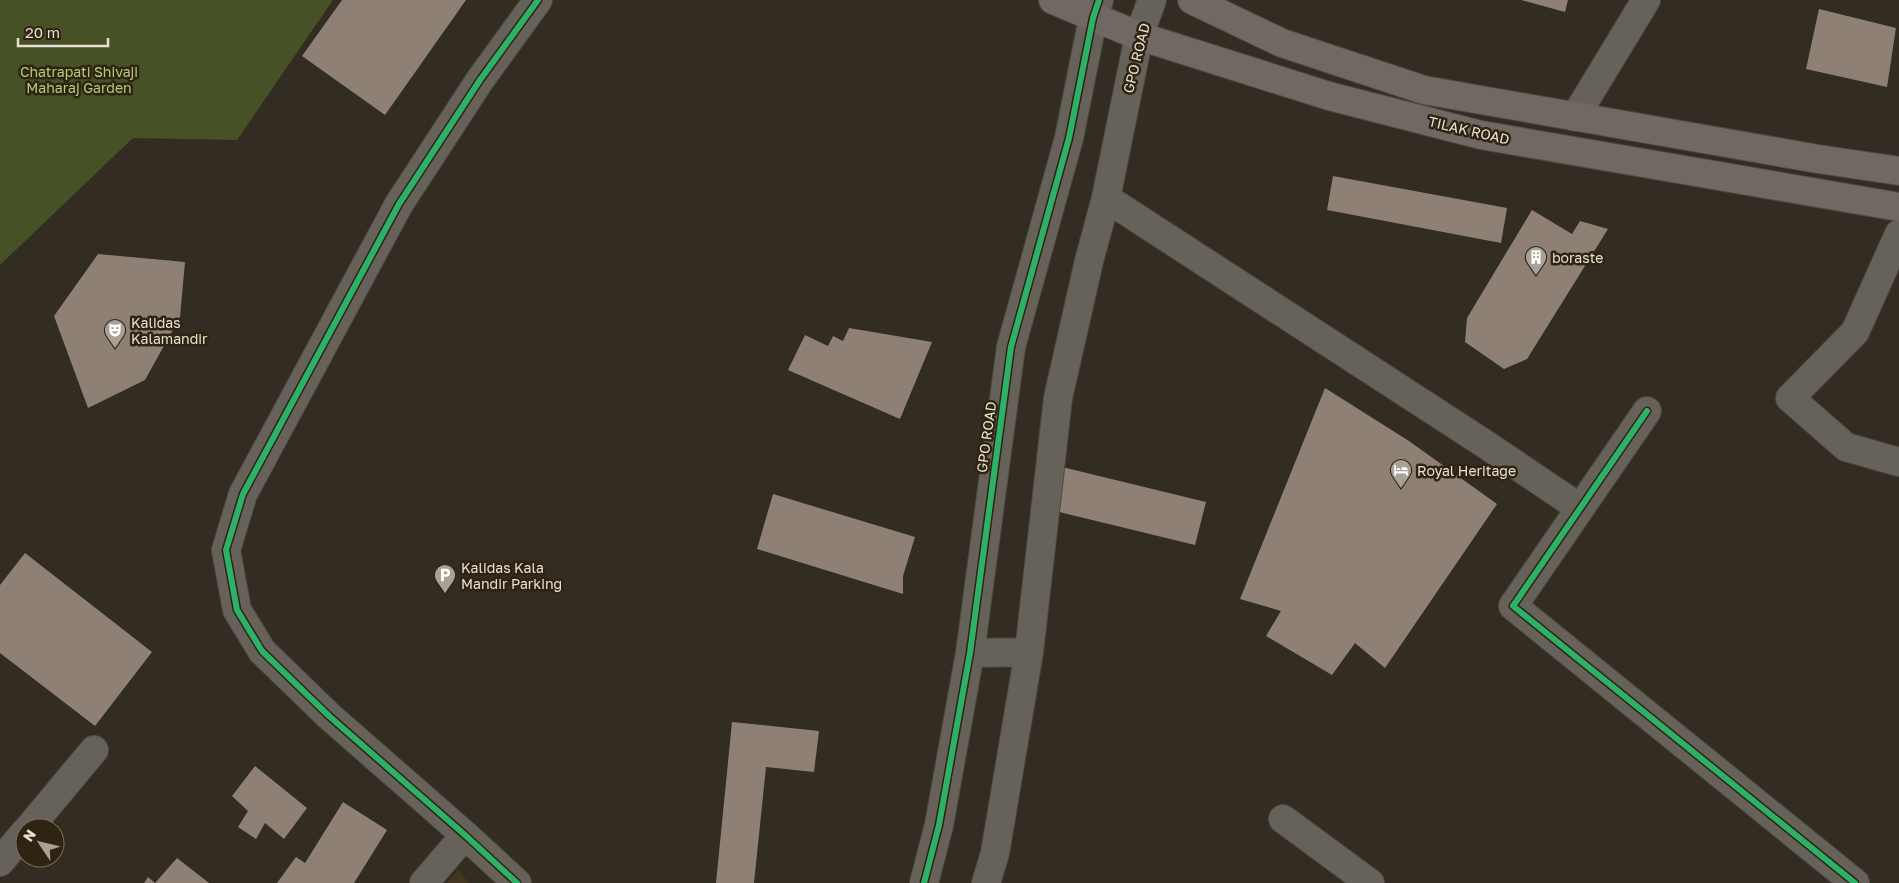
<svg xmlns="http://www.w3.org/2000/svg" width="1899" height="883" font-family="'Golos Text',sans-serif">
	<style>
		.built { fill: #43361f }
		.green { fill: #465125 }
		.building { fill: #8f8076 }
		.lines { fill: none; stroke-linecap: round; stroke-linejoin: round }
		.minor-casing { stroke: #4e4940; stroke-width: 30 }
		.major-casing { stroke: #4e4940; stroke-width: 30 }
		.minor { stroke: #66625a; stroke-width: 28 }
		.major { stroke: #706863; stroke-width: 28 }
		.cycleway-casing { stroke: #2f2411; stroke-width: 9 }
		.cycleway { stroke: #2db169; stroke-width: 6 }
		.labels { text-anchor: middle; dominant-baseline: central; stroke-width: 5; stroke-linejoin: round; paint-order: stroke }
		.street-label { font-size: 14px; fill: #e7e0d4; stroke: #2f2411 }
		.park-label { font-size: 14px; fill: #b3cc78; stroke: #2f2411 }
		.poi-label { font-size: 14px; fill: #e7e0d4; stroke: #2f2411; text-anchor: start }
	</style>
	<rect width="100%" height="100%" fill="#322c22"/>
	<path class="built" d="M 458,870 L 469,883 L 447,883 Z"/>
	<path class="green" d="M 0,0 L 333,0 L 237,140 L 133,138 L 0,265 Z"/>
	<path class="building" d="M 342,0 L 466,0 L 385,115 L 302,56 Z
		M 1521,0 L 1568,0 L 1565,12 Z
		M 1819,9 L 1896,28 L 1887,87 L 1806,69 Z
		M 1333,176 L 1507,208 L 1501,243 L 1327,210 Z
		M 1532,210 L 1572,234 L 1580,221 L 1608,229 L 1527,359 L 1504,369 L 1465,342 L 1467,318 Z
		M 98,254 L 185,262 L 180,317 L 145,380 L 88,408 L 54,316 Z
		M 849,328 L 932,342 L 900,419 L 788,370 L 805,335 L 828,346 L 833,336 L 843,341 Z
		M 1325,388 L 1409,441 L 1497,504 L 1385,668 L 1355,643 L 1332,675 L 1266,636 L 1281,611 L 1240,599 Z
		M 1062,467 L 1206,502 L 1195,545 L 1051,510 Z
		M 773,494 L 915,537 L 903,576 L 903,594 L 757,549 Z
		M 25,553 L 152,652 L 95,726 L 0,653 L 0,585 Z
		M 732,722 L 819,731 L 814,772 L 766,767 L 754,883 L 716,883 Z
		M 255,766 L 307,808 L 284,839 L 265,823 L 256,839 L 238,827 L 248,811 L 232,796 Z
		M 343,802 L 387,830 L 354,883 L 277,883 L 296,857 L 305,863 Z
		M 177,858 L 209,883 L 155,883 Z
		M 148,877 L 155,883 L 144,883 Z"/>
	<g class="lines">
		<g class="minor-casing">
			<path id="minor" d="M 1575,117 L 1646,0
				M 1106,198 L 1485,444 L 1580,508
				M 1899,234 L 1855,332 L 1790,398 L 1846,447 L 1899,462
				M 1647,411 L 1513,606 L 1855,883
				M 970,653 L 1029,652
				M 1283,819 L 1370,883
				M 29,828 L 94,750
				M 0,862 L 25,832
				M 424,883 L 465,835
				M 517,883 L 465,835 L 329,716 L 262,651 L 237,610 L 226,550 L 243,494 L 399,204 L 480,80 L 538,0
				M 924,883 L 939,825 L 970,653 L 1011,347 L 1069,138 L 1093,18 L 1099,0
				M 986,883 L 995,853 L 1029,652 L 1058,398 L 1089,261 L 1106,198 L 1139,36 L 1152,0"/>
		</g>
		<g class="major-casing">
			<path id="major" d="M 1053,0 L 1139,36 L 1329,96 L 1481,135 L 1899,207
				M 1192,0 L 1282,43 L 1424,90 L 1818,159 L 1899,171"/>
		</g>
		<use href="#minor" class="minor"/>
		<use href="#major" class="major"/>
		<g class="cycleway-casing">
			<path id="cycleway" d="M 1647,411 L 1513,606 L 1855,883
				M 517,883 L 465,835 L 329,716 L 262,651 L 237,610 L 226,550 L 243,494 L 399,204 L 480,80 L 538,0
				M 924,883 L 939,825 L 970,653 L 1011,347 L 1069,138 L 1093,18 L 1099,0"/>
		</g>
		<use href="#cycleway" class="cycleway"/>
	</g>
	<defs>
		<g id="building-pin" transform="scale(1.125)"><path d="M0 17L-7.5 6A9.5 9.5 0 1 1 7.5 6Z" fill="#a8a196" stroke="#2f2411"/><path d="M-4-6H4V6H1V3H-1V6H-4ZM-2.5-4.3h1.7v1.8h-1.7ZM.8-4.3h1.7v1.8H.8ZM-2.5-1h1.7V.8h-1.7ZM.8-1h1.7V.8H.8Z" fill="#fff"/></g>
		<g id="theatre-pin" transform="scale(1.125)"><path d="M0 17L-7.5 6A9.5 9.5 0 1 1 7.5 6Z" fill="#a8a196" stroke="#2f2411"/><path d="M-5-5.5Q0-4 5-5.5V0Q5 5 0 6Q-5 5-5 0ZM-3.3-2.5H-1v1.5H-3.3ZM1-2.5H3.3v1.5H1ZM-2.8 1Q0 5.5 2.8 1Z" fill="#fff"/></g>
		<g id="hotel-pin" transform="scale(1.125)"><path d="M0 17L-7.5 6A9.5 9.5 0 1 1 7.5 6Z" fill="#a8a196" stroke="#2f2411"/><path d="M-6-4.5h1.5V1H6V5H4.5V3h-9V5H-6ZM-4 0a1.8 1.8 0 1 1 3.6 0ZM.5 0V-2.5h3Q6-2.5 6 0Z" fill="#fff"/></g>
		<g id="parking-pin" transform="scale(1.125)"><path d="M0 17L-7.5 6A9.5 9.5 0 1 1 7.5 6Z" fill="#a8a196" stroke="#2f2411"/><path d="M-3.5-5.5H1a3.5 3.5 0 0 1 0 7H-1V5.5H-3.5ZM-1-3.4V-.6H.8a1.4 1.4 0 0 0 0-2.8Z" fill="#fff"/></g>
	</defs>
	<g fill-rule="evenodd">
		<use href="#building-pin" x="1536" y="257"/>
		<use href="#theatre-pin" x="115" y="330"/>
		<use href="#hotel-pin" x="1401" y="470"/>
		<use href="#parking-pin" x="445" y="575"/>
	</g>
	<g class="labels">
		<g class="street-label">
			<text transform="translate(1136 58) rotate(-76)">GPO ROAD</text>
			<text transform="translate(1469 130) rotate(13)">TILAK ROAD</text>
			<text transform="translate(986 437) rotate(-82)">GPO ROAD</text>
		</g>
		<g class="park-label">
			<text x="79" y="71">Chatrapati Shivaji<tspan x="79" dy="16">Maharaj Garden</tspan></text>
		</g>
		<g class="poi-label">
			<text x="1552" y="257">boraste</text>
			<text x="131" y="322">Kalidas<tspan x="131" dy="16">Kalamandir</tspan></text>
			<text x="1417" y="470">Royal Heritage</text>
			<text x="461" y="567">Kalidas Kala<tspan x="461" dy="16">Mandir Parking</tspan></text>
		</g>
	</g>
	<g transform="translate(40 843) rotate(305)"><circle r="24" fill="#2f2411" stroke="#796f5f"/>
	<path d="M0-4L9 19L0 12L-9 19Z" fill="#a8a196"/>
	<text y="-8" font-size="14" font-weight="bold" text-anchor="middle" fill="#e7e0d4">N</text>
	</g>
	<path d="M18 38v8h90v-8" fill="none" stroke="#e7e0d4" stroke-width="2.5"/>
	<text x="25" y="38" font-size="15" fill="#e7e0d4" stroke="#2f2411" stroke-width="4" paint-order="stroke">20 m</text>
</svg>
